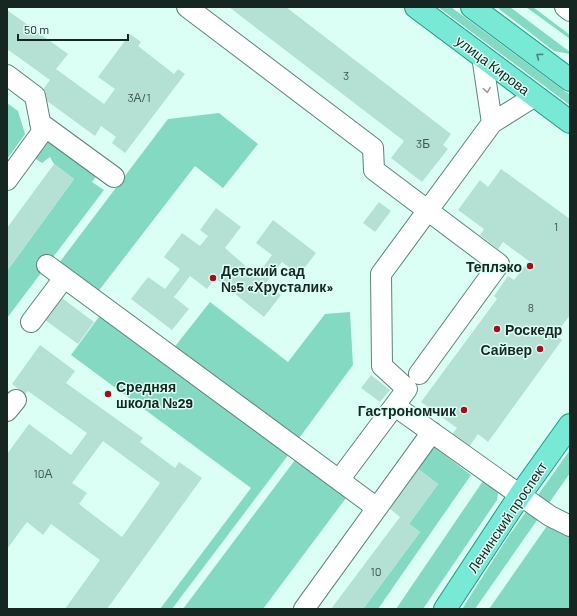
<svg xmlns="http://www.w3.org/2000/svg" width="577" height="616" font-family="Barlow,sans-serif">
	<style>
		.green { fill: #84d9c2 }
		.building { fill: #b5e1d4; fill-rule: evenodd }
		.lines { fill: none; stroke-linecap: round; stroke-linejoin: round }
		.minor-casing { stroke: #5b8479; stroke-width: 22 }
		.major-casing { stroke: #1b9c84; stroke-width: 24 }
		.minor { stroke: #fff; stroke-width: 20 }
		.major { stroke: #77e9d4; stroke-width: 22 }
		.oneway { stroke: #46887b }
		.oneway2 { stroke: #969e9c }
		.poi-dot { fill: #a50c1c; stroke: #dbfff4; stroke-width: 1.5 }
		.labels { text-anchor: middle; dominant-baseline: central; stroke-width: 3; stroke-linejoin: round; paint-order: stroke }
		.number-label { font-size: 12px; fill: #3e564e }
		.street-label { font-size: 14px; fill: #162722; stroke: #dbfff4 }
		.poi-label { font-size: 14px; font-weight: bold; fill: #162722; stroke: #dbfff4; text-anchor: end }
	</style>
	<rect width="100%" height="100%" fill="#dbfff4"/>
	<path class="green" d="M 438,7 L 451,7 L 570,95 L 570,105 Z
		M 500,7 L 510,7 L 570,52 L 570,54 L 554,51 L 499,9 Z
		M 526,7 L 533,7 L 570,35 L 570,39 Z
		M 7,103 L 18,111 L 25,134 L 7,159 Z
		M 219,113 L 258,144 L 223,188 L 195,166 L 97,293 L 59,263 L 168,119 Z
		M 51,140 L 97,175 L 92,182 L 104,190 L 7,318 L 7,271 L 74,179 L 54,164 L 50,157 L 42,163 L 31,156 L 41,141 Z
		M 210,302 L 288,362 L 325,314 L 350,312 L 353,365 L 297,441 L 173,349 Z
		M 101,314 L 289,454 L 172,609 L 160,609 L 251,488 L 71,355 Z
		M 429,443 L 471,475 L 378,609 L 363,609 L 420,532 L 409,524 L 438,484 L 418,469 L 415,462 Z
		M 570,450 L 570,473 L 475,609 L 462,609 L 508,537 Z
		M 301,452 L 352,490 L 263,609 L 183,609 Z
		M 483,481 L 498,492 L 497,500 L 423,609 L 396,609 Z
		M 549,523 L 570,535 L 570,609 L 489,609 Z"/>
	<path class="building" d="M 229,7 L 286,7 L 451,134 L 443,145 L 448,149 L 422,182 L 391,158 L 404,141 Z
		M 7,10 L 68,54 L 56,69 L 104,104 L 115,89 L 98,77 L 130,34 L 141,42 L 138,46 L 174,74 L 178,69 L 185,74 L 125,153 L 112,143 L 116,137 L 101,126 L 95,136 L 39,95 L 50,80 L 7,49 Z
		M 54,164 L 74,179 L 7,271 L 7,228 Z
		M 501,169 L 570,219 L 570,315 L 555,335 L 562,340 L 488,442 L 478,434 L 469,447 L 452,434 L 457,428 L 421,402 L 497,299 L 494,296 L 508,276 L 514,280 L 529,261 L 503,242 L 498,249 L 480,235 L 484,229 L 458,210 L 480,180 L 488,187 Z
		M 379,202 L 391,211 L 375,232 L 363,223 Z
		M 216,208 L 241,227 L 225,248 L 257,276 L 272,255 L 256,243 L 273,220 L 316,253 L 299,275 L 282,262 L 266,283 L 281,295 L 264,317 L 215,278 L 207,289 L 190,276 L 174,297 L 189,309 L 172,330 L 131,299 L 148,277 L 165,289 L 180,269 L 164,257 L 182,233 L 200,246 L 208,236 L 200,230 Z
		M 62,298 L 94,322 L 78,344 L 45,320 Z
		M 40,345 L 75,371 L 66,383 L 143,438 L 140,442 L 175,468 L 179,462 L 202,478 L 107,609 L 65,609 L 100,560 L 51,524 L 43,535 L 27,522 L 7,549 L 7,454 L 29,424 L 71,455 L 87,433 L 28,391 L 25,394 L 12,384 ZM 103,441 L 160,483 L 122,537 L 79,504 L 87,493 L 72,483 Z
		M 371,375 L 390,390 L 380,402 L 361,388 Z
		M 418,469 L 438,484 L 409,524 L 420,532 L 363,609 L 331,609 L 400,517 L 389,508 Z"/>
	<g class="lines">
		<g class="minor-casing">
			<path id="minor" d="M 187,7 L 373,148 L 374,170 L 499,264 L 419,374
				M 565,7 L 570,11
				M 482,56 L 492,123
				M 7,75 L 35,96 L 42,132 L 7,180
				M 40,123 L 114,177
				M 47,265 L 377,508
				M 31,322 L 64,278
				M 395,406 L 520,495 L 550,516 L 570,526
				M 7,411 L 16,400
				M 339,480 L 407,389 L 382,366 L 381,274 L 492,123 L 535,96
				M 304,609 L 432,432"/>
		</g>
		<g class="major-casing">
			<path id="major" d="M 416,7 L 570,122
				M 472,7 L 570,80
				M 445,609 L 520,495 L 570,425"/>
		</g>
		<use href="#minor" class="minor"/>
		<use href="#major" class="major"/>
	</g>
	<defs><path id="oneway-chevron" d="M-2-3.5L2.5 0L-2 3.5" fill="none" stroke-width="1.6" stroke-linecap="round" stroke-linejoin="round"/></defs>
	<use class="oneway" href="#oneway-chevron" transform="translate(539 56) rotate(-143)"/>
	<use class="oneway2" href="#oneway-chevron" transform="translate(487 90) rotate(82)"/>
	<g class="poi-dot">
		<circle cx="530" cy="266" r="4"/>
		<circle cx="213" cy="278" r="4"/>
		<circle cx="497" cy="329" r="4"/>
		<circle cx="540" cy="349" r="4"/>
		<circle cx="108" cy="394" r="4"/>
		<circle cx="464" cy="410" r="4"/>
	</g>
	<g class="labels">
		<g class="number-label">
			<text x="346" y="75">3</text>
			<text x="139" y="97">3А/1</text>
			<text x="423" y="143">3Б</text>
			<text x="556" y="226">1</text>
			<text x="531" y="307">8</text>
			<text x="43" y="473">10А</text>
			<text x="376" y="571">10</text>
		</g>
		<g class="street-label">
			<text transform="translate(493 65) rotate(37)">улица Кирова</text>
			<text transform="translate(507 517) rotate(-56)">Ленинский проспект</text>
		</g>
		<g class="poi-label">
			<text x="522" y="266">Теплэко</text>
			<text x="221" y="270" text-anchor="start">Детский сад<tspan x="221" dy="16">№5 «Хрусталик»</tspan></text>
			<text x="505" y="329" text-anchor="start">Роскедр</text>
			<text x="532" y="349">Сайвер</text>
			<text x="116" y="386" text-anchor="start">Средняя<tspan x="116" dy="16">школа №29</tspan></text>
			<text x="456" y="410">Гастрономчик</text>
		</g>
	</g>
	<rect width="577" height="616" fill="none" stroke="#162722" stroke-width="16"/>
	<path d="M18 34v6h110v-6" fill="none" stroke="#162722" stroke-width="2"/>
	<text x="24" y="34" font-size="12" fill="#162722" stroke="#dbfff4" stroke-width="3" paint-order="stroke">50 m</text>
</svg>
